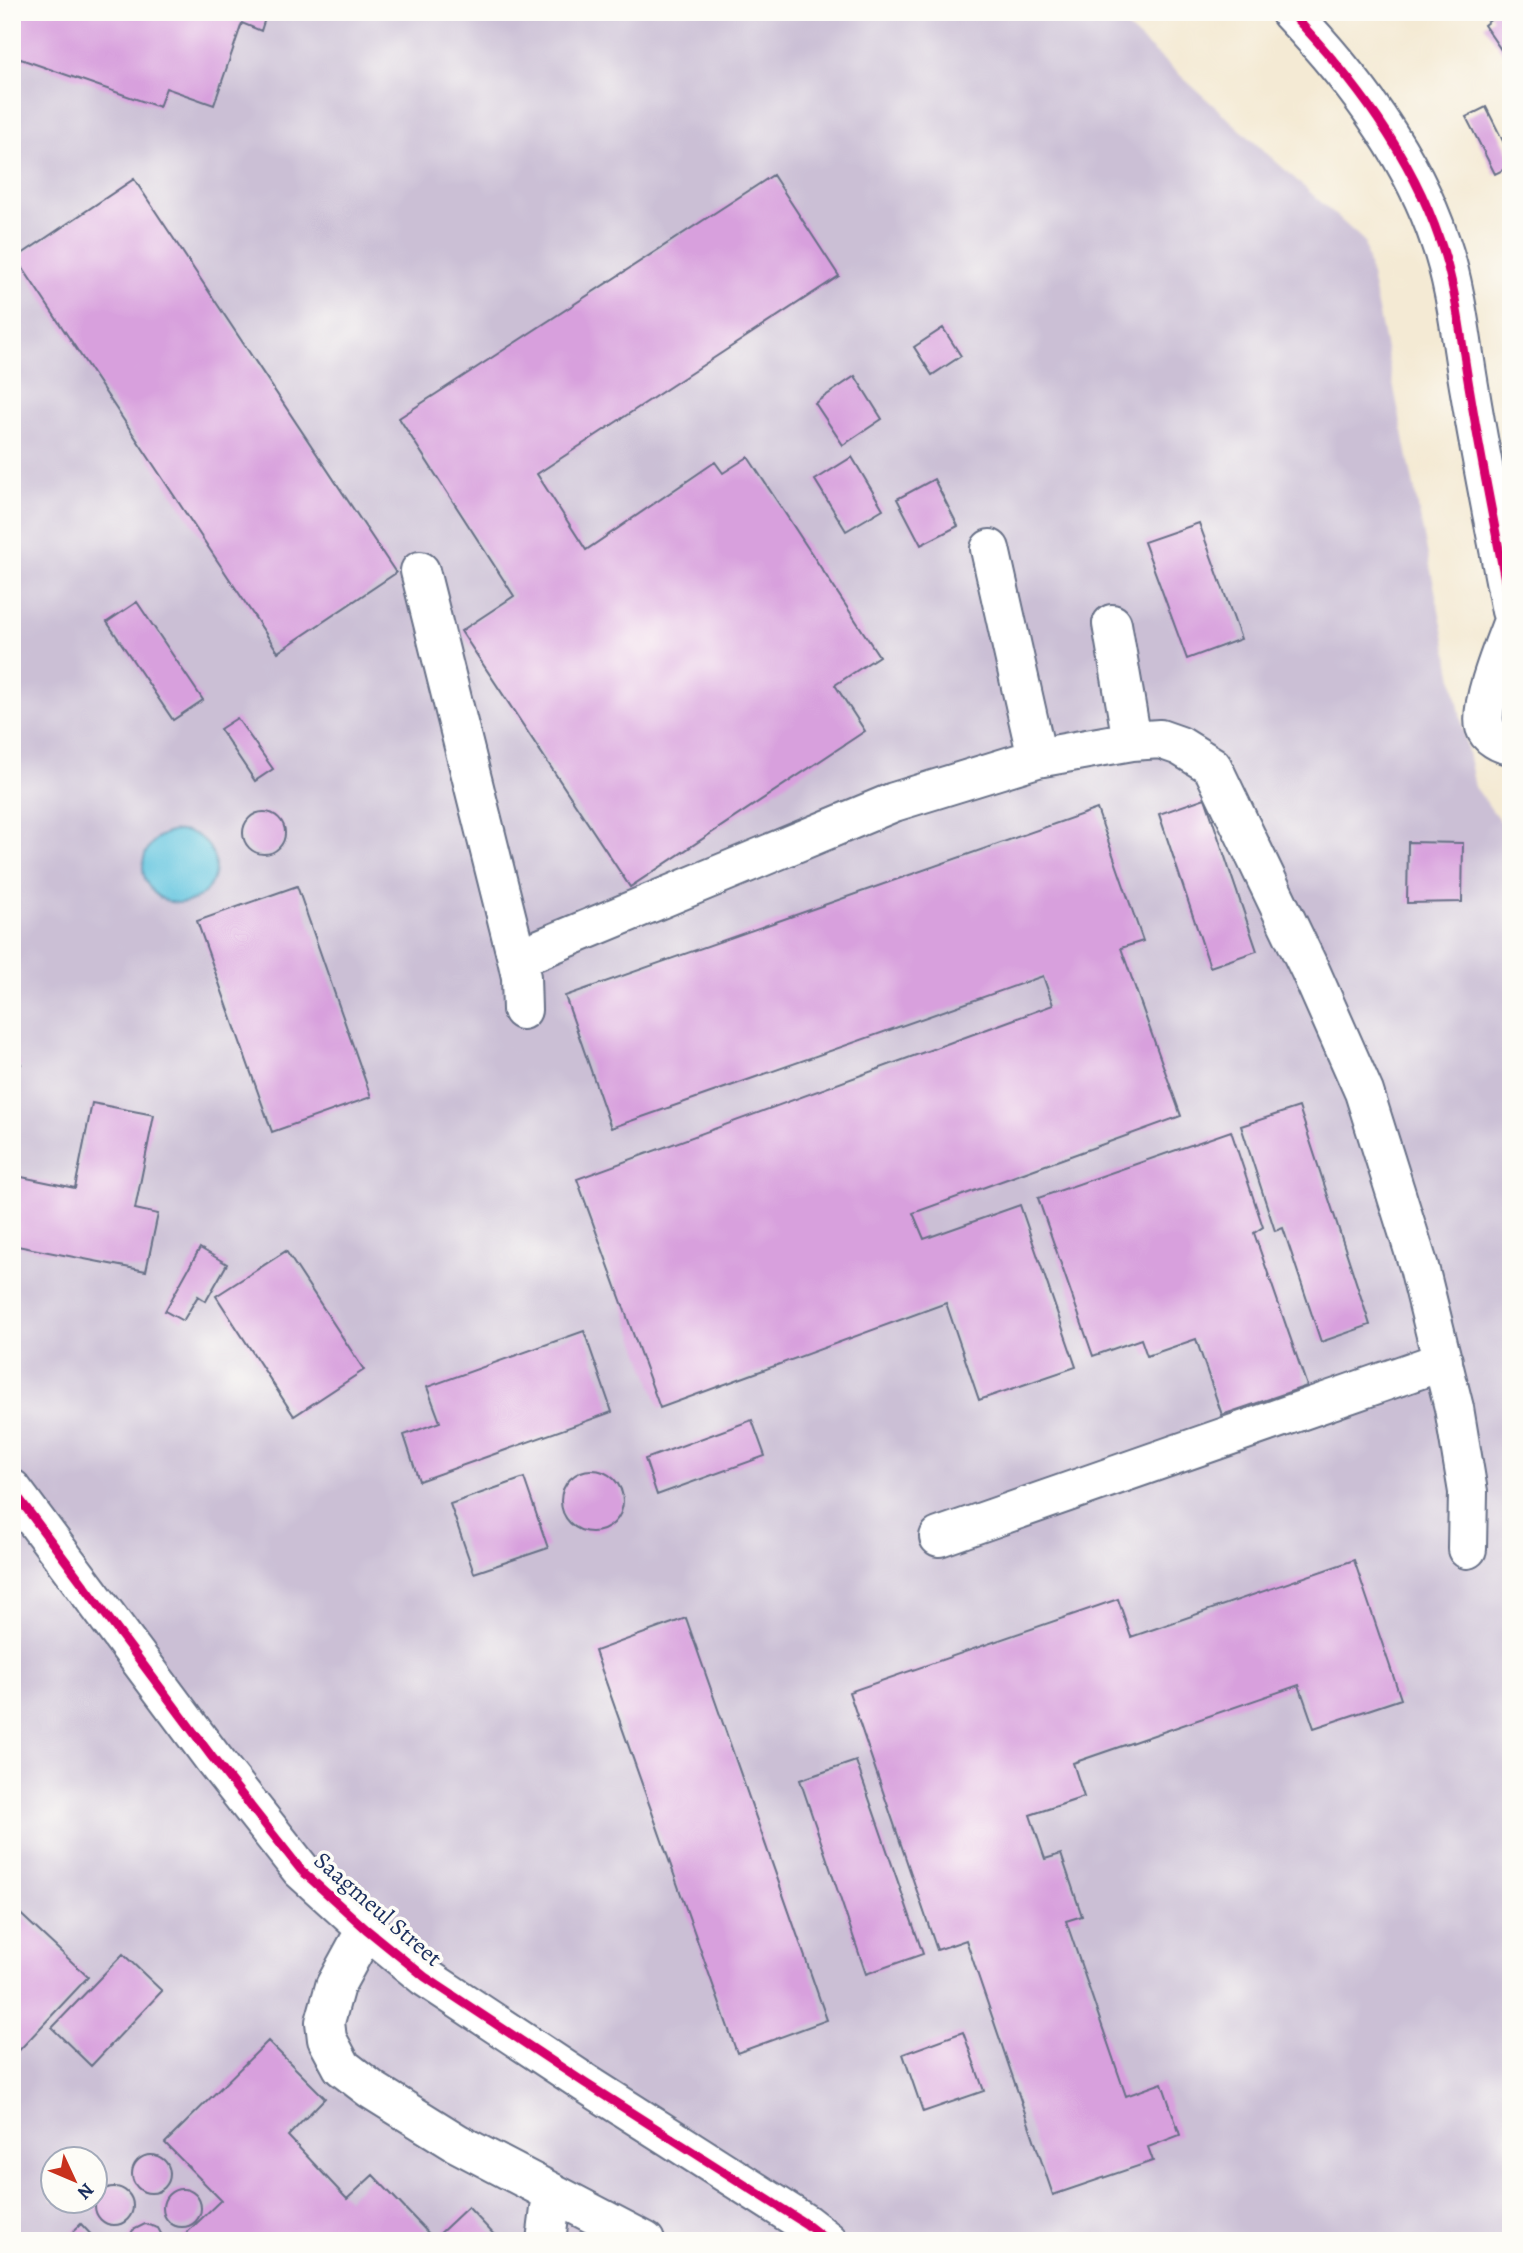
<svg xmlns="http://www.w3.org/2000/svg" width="1523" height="2253" font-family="Alegreya,serif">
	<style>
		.industrial { fill: #cbbfd5; fill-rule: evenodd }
		.water { fill: #61c4df; stroke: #3e7a9e; stroke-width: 2 }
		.building { fill: #d8a0dd }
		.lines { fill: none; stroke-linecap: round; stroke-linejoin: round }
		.minor-casing { stroke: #677087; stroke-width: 42 }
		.minor { stroke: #fff; stroke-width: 38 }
		.cycleway-casing { stroke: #fdfcf7; stroke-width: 13 }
		.cycleway { stroke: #d6006c; stroke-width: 9 }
		.labels { text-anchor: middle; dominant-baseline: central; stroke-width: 7; stroke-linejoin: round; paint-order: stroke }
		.street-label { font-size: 24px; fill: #1b2f5e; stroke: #fdfcf7 }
	</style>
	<rect width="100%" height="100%" fill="#fdfcf7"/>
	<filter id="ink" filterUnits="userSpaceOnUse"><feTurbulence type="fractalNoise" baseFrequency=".0143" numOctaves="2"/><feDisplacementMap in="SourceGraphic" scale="14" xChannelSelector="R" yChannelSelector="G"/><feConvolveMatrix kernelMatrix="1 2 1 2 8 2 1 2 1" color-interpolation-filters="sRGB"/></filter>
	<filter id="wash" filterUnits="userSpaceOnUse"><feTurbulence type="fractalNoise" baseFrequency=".00686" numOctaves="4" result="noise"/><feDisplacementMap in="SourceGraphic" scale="28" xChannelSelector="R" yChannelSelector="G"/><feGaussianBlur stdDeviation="1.57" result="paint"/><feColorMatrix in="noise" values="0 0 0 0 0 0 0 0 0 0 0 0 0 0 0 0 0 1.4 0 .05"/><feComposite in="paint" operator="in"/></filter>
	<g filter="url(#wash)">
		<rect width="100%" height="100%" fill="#f4ead4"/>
		<path class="industrial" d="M 12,12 L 1110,12 L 1364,241 L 1475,787 L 1511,836 L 1511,2241 L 12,2241 ZM 52,2158 L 94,2158 L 94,2200 L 52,2200 Z"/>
		<path class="water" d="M143 867a36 36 0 1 1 72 0a36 36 0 1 1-72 0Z"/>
		<g id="blocks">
			<path class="building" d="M 12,12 L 267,12 L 261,31 L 242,23 L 214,105 L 166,88 L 159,107 L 12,56 Z
				M 1489,12 L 1511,12 L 1511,53 L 1506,57 L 1484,25 L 1493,18 Z
				M 1486,107 L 1511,157 L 1511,166 L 1495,174 L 1466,117 Z
				M 773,175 L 839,276 L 537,474 L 586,550 L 715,462 L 723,473 L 748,457 L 879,656 L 835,685 L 865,731 L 630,887 L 461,631 L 514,596 L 399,418 Z
				M 134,179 L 396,573 L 278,652 L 16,258 Z
				M 943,328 L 961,356 L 932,375 L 914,347 Z
				M 855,376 L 882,419 L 843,445 L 815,403 Z
				M 852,457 L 883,509 L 846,531 L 815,480 Z
				M 934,479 L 958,526 L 921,545 L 897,499 Z
				M 1199,523 L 1241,639 L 1187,659 L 1144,542 Z
				M 137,602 L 203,700 L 173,720 L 107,622 Z
				M 237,718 L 273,769 L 255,781 L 220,729 Z
				M 1205,798 L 1257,951 L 1210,967 L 1159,814 Z
				M 1097,809 L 1143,941 L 1121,948 L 1181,1116 L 913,1213 L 924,1239 L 1020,1205 L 1076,1367 L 979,1400 L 946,1303 L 660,1408 L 577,1179 L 1053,1005 L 1043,976 L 611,1128 L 565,996 Z
				M243 833a21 21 0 1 1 42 0a21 21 0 1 1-42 0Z
				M 1408,842 L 1463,843 L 1462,902 L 1407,903 Z
				M 297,886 L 371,1097 L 272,1132 L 197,921 Z
				M 12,1052 L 21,1064 L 12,1071 Z
				M 92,1103 L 154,1115 L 135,1209 L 158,1214 L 146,1271 L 12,1245 L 12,1175 L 75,1188 Z
				M 1299,1107 L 1370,1325 L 1321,1342 L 1283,1228 L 1275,1231 L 1241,1126 Z
				M 1231,1131 L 1263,1227 L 1254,1233 L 1307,1386 L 1222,1415 L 1196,1339 L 1147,1356 L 1141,1339 L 1093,1356 L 1038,1198 Z
				M 200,1248 L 227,1264 L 206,1301 L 198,1296 L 183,1321 L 165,1311 Z
				M 286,1251 L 364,1370 L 294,1416 L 216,1296 Z
				M 584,1331 L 612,1412 L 419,1481 L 404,1435 L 440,1422 L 427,1387 Z
				M 752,1420 L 765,1456 L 657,1495 L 645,1459 Z
				M561 1501a31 31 0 1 1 62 0a31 31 0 1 1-62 0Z
				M 524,1478 L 548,1548 L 474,1573 L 450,1504 Z
				M 1354,1560 L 1401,1699 L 1314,1728 L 1299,1685 L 1073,1763 L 1084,1797 L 1030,1815 L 1045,1859 L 1061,1854 L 1082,1916 L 1066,1921 L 1126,2096 L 1162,2083 L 1180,2135 L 1148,2147 L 1153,2161 L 1053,2195 L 966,1940 L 937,1950 L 849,1692 L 1118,1599 L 1131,1637 Z
				M 686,1618 L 827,2020 L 737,2053 L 595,1651 Z
				M 856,1761 L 923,1954 L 866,1974 L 800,1780 Z
				M 12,1906 L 88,1977 L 12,2058 Z
				M 123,1954 L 162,1991 L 91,2066 L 52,2028 Z
				M 963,2032 L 984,2091 L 923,2112 L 903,2054 Z
				M 268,2041 L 325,2098 L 288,2136 L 347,2199 L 373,2175 L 434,2239 L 468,2207 L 500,2241 L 178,2241 L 221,2200 L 165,2143 Z
				M132 2174a19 19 0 1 1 38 0a19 19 0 1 1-38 0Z
				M95 2206a19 19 0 1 1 38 0a19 19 0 1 1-38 0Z
				M163 2208a19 19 0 1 1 38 0a19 19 0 1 1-38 0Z
				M 81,2224 L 97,2241 L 63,2241 Z
				M 145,2224 L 158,2228 L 165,2241 L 127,2241 L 133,2230 Z"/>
		</g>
	</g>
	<g filter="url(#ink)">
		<use href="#blocks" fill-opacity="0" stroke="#677087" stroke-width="2"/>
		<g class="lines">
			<g class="minor-casing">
				<path id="minor" d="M 1290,12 C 1353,78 1411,154 1440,241 C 1457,289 1461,342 1470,392 C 1482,465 1497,538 1511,611
					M 990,549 L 1037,758
					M 420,571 L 517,959
					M 1511,626 C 1503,647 1479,706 1485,727 C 1488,737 1501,744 1511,745
					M 1132,741 L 1160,739 L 1180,746 L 1212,766 L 1310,970 L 1364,1092 L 1419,1267 L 1454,1408 L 1468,1492 L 1467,1549
					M 522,1010 L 521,977 L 517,959 L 535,951 L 894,802 L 1037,758 L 1132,741 L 1112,624
					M 12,1489 L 212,1757 L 301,1870 L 366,1929 L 425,1977 L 585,2083 L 806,2224 L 828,2241
					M 939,1537 L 1443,1361
					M 366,1929 L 335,1986 L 325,2022 L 327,2039 L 342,2067 L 372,2090 L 457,2143 L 645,2241
					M 546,2241 L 552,2193"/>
			</g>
			<use href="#minor" class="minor"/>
			<g class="cycleway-casing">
				<path id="cycleway" d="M 1290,12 C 1353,78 1411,154 1440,241 C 1457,289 1461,342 1470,392 C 1482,465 1497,538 1511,611
					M 12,1489 L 212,1757 L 301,1870 L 366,1929 L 425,1977 L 585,2083 L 806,2224 L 828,2241"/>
			</g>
			<use href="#cycleway" class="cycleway"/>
		</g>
	</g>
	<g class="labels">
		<g class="street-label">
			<text transform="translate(378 1909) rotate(41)">Saagmeul Street</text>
		</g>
	</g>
	<rect width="1523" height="2253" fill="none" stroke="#fdfcf7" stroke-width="42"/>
	<g transform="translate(74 2180) rotate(134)"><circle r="33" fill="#fdfcf7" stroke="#a3aaba" stroke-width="2"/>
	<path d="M0-5L12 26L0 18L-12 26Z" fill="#c8321e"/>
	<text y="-10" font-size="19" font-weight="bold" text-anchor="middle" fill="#1b2f5e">N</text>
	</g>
</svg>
